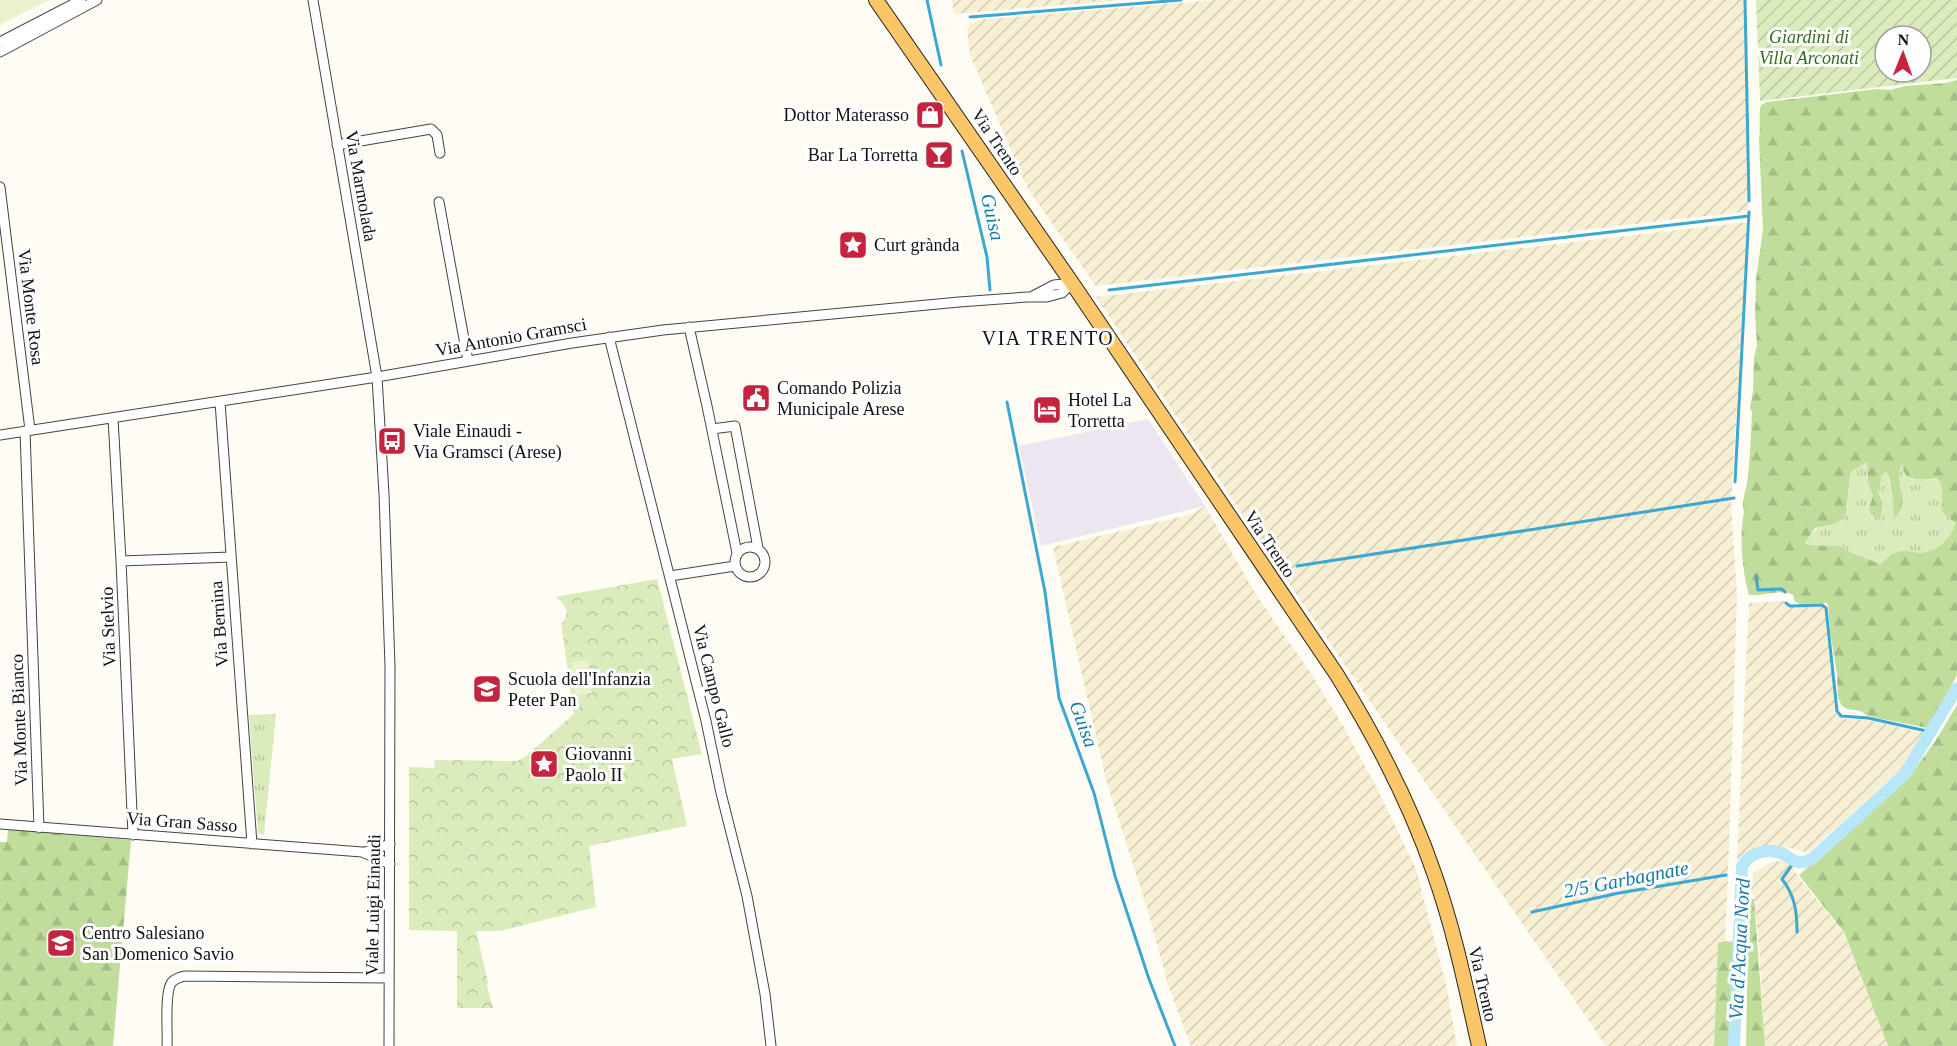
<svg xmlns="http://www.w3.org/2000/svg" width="1957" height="1046" font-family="'Times New Roman',serif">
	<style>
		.industrial { fill: #ede5ef }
		.farmland { fill: url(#farmland-furrows) }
		.grass { fill: url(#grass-tufts) }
		.forest { fill: url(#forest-firs); fill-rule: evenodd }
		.park { fill: url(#park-crowns) }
		.garden { fill: url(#garden-furrows); fill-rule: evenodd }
		.pitch { fill: #eaf2ce }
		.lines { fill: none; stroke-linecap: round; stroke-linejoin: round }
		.stream { stroke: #3ca7d1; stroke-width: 3 }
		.canal { stroke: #b7e7f8; stroke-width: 12 }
		.street-casing { stroke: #444; stroke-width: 11 }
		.primary-casing { stroke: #222; stroke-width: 16 }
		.street { stroke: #fff; stroke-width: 9 }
		.primary { stroke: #fbc668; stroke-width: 14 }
		.labels { text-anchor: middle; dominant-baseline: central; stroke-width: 6; stroke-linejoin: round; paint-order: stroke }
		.park-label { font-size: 18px; font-style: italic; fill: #376b1e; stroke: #fff }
		.poi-label { font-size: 18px; fill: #111; stroke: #fff; text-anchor: start }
		.street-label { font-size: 18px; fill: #111; stroke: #fff }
		.water-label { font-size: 20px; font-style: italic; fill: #1579a7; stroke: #fff }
		.neighbourhood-label { font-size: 20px; letter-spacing: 1.5px; fill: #111; stroke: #fff }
	</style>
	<defs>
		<pattern id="farmland-furrows" width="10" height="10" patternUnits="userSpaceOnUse" patternTransform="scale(1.5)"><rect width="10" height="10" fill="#f6efd3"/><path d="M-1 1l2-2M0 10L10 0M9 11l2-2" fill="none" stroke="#d2ccb4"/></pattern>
		<pattern id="grass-tufts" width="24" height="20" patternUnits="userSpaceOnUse" patternTransform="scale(1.5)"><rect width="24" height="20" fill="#daebbc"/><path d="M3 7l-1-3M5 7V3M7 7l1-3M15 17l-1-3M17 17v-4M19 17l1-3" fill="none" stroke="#bac8a1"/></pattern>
		<pattern id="forest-firs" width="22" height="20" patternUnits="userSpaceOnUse" patternTransform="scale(1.5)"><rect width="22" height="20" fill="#c0dd9b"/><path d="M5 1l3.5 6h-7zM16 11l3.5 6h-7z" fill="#a4bd84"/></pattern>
		<pattern id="park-crowns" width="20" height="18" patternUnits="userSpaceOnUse" patternTransform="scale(1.5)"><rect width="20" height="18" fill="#daebbc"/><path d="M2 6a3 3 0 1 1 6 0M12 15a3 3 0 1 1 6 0" fill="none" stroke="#bac8a1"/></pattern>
		<pattern id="garden-furrows" width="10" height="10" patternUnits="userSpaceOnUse" patternTransform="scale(1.5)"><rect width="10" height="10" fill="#daebbc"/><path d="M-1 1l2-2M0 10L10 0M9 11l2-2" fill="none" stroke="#bac8a1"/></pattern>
	</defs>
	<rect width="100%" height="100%" fill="#fffcf4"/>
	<path class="industrial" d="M 1148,419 L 1205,506 L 1041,546 L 1019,446 Z"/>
	<path class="farmland" d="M 952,0 L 1122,0 L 954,14 Z
		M 1215,0 L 1746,0 L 1748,211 L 1096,286 L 1028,189 L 970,55 L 967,30 L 970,24 L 979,20 Z
		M 1748,222 L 1731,504 L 1737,596 L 1728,874 L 1725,941 L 1718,943 L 1714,1046 L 1606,1046 L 1282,573 L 1096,297 Z
		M 1205,506 L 1257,596 L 1310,672 L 1342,724 L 1378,790 L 1416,869 L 1447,988 L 1457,1046 L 1191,1046 L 1170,991 L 1147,908 L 1106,780 L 1053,547 L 1189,515 Z
		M 1784,601 L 1788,607 L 1822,607 L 1826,609 L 1836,713 L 1838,716 L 1844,719 L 1867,720 L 1925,733 L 1903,767 L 1808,853 L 1796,849 L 1773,846 L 1755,850 L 1737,860 L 1749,603 Z
		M 1789,860 L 1799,878 L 1843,931 L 1888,1046 L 1765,1046 L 1759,949 L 1754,898 L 1751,889 L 1753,873 L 1771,862 Z"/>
	<path class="grass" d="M 1867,460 L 1868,483 L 1873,496 L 1869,508 L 1878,519 L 1881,517 C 1884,506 1884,500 1878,491 L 1882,473 L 1886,471 C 1891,483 1891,493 1894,506 L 1902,491 L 1898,478 L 1902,465 L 1911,479 L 1929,480 L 1937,478 C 1952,495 1929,505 1955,523 C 1952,539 1936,552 1920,553 C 1914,553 1907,550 1901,551 C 1891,552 1887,559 1880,564 L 1850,552 L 1840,546 L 1808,545 L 1805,543 C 1816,526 1822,523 1843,521 L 1847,514 L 1850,474 C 1854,467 1863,467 1867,460 Z
		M 276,714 L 264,835 L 258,833 L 249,715 Z"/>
	<path class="forest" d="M 1957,80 L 1957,675 L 1928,728 L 1877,718 L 1866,715 L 1861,711 L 1847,709 L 1842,706 L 1838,698 L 1837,675 L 1830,630 L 1828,605 L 1827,603 L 1800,604 L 1795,602 L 1793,595 C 1779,588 1764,597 1749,595 C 1742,569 1739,538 1744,512 C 1741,503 1745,493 1747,484 C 1750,460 1751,436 1752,412 L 1750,408 L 1753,391 L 1754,358 L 1757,345 L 1755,314 L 1756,279 L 1763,230 L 1759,139 C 1761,128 1758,115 1761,105 L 1767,102 L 1877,89 L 1890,90 L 1905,86 L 1946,83 ZM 1867,461 L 1868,483 L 1873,496 L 1869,508 L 1870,513 L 1878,519 L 1881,517 L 1883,503 L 1878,491 L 1882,474 L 1886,471 C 1893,484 1893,503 1894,519 C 1897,515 1901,511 1902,506 C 1905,491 1894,480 1902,465 C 1903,469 1904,472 1906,475 C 1911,481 1930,480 1937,478 C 1946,488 1940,500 1942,512 L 1955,523 C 1952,539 1936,552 1920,553 C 1914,553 1907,550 1901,551 C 1891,552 1887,559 1880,564 L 1850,552 L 1840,546 L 1808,545 L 1805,543 L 1815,528 C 1825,525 1838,524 1846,518 L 1850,474 C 1854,468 1862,467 1867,461 Z
		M 1957,705 L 1957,1046 L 1888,1046 L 1844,932 L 1799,875 L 1910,776 L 1936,740 Z
		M 8,829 L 131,840 L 113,1046 L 0,1046 L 0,842 L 7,842 Z
		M 1749,899 L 1754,899 L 1765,1046 L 1746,1046 Z
		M 1725,941 L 1734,942 L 1730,1046 L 1714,1046 L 1718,943 Z"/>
	<path class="park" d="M 657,579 L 702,754 L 672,759 L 687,826 L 589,846 L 596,907 L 500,931 L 476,931 L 488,982 L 487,986 L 493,1008 L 457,1008 L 457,931 L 409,930 L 409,767 L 434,768 L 435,760 L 517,761 L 525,757 L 574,714 L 561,623 L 565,619 L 567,611 L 562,602 L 555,597 Z"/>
	<path class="garden" d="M 1756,0 L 1957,0 L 1957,78 L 1760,101 ZM 1885,36 L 1921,36 L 1921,72 L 1885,72 Z"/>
	<path class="pitch" d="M 0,0 L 49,0 L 0,25 Z
		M 588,660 L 592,693 L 575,695 L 572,662 Z"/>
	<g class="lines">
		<path class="stream" d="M 927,0 L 941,65
			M 1745,0 L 1749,201
			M 970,17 L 1181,0
			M 962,151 L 987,257 L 990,290
			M 1109,290 L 1749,216
			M 1007,402 L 1045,592 L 1059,698 L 1094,793 L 1115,876 L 1149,979 L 1175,1046
			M 1735,482 L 1749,212
			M 1297,566 L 1734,498
			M 1756,576 L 1758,590 L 1782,589 L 1785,592
			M 1786,603 L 1790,606 L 1822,605 L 1826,608 L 1837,711 L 1841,716 L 1868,718 L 1931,732
			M 1795,861 L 1782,879 C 1795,896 1797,911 1797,932
			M 1738,874 L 1742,875
			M 1532,912 L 1619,893 L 1726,875"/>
		<path class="canal" d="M 1734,1046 L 1742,867 C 1748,853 1767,848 1781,853 C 1787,855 1792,861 1798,862 C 1804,863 1808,861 1813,858 L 1905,774 L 1957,688"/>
		<g class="street-casing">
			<path id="street" d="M 313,0 L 377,377 L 384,494 L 390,666 L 389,1046
				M 0,42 L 81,0
				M 0,52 L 97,0
				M 337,145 L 431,129 L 437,135 L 440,153
				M 0,187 L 30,430
				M 439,202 L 468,361
				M 1031,297 L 1054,285 L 1072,283
				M 689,327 L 707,406 L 737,553
				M 609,337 L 706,721 L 721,793 L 747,896 L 765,994 L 771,1046
				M 220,402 L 252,844
				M 113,418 L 121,561 L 133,835
				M 712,429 L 735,426 L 758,548
				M 25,431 L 39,828
				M 0,435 L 377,377 L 572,343 L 663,330 L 959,302 L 1027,297 L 1047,297 L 1062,293 L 1072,283
				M735 562a15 15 0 1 1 30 0a15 15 0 1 1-30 0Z
				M 121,561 L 231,557
				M 670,576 L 735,566
				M 0,824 L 362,852 L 390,864
				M 365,852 L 390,844
				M 167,1046 C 168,1033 164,991 172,982 C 176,978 180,977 185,976 L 389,978"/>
		</g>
		<g class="primary-casing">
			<path id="primary" d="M 876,0 L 1072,283 L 1337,675 C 1376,738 1410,803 1434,873 C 1454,929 1466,988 1479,1046"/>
		</g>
		<use href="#street" class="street"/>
		<use href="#primary" class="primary"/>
	</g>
	<defs>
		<g id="shop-square" transform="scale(1.5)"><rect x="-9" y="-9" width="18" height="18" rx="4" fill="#c5243f" stroke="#fff"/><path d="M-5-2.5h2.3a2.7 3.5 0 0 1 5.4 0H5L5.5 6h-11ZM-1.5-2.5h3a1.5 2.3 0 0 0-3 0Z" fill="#fff"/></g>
		<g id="bar-square" transform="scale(1.5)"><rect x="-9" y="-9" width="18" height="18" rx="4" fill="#c5243f" stroke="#fff"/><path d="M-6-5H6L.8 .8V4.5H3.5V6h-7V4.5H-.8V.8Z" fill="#fff"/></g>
		<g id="sight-square" transform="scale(1.5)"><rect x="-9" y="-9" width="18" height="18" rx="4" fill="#c5243f" stroke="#fff"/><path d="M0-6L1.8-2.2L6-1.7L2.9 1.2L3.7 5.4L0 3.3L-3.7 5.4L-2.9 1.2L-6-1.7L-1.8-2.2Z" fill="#fff"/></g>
		<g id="civic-square" transform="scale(1.5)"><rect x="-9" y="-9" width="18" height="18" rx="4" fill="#c5243f" stroke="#fff"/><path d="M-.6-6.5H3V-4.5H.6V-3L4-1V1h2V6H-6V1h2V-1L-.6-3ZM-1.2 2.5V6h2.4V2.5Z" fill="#fff"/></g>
		<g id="hotel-square" transform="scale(1.5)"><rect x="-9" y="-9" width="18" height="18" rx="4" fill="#c5243f" stroke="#fff"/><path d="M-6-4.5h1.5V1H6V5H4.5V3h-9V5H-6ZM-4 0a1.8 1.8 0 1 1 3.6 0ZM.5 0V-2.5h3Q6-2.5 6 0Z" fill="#fff"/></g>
		<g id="bus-square" transform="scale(1.5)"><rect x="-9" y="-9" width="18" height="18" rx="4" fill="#c5243f" stroke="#fff"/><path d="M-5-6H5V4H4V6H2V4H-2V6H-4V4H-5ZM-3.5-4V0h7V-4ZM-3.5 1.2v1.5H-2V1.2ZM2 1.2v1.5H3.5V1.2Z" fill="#fff"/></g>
		<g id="school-square" transform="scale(1.5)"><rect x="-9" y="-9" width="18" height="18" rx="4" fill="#c5243f" stroke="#fff"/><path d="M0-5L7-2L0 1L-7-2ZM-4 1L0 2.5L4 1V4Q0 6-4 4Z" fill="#fff"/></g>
	</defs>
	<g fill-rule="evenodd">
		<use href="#shop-square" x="930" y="115"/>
		<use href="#bar-square" x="939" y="155"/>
		<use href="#sight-square" x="853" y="245"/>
		<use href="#civic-square" x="756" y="398"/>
		<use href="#hotel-square" x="1047" y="410"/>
		<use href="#bus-square" x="392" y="441"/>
		<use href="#school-square" x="487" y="689"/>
		<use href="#sight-square" x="544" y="764"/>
		<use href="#school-square" x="61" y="943"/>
	</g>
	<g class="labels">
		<g class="park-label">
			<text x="1809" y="37">Giardini di<tspan x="1809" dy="21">Villa Arconati</tspan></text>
		</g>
		<g class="poi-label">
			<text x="909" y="115" text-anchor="end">Dottor Materasso</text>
			<text x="918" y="155" text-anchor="end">Bar La Torretta</text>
			<text x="874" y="245">Curt grànda</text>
			<text x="777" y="388">Comando Polizia<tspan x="777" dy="21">Municipale Arese</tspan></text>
			<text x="1068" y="400">Hotel La<tspan x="1068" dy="21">Torretta</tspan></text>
			<text x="413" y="431">Viale Einaudi -<tspan x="413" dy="21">Via Gramsci (Arese)</tspan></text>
			<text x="508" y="679">Scuola dell'Infanzia<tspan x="508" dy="21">Peter Pan</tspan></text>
			<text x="565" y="754">Giovanni<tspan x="565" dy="21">Paolo II</tspan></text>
			<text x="82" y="933">Centro Salesiano<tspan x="82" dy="21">San Domenico Savio</tspan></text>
		</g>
		<g class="street-label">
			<text transform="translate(997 142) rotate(56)">Via Trento</text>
			<text transform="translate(361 186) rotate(80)">Via Marmolada</text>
			<text transform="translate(31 307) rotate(83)">Via Monte Rosa</text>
			<text transform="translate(511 337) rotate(-10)">Via Antonio Gramsci</text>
			<text transform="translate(1270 544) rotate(56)">Via Trento</text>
			<text transform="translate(219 624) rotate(-94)">Via Bernina</text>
			<text transform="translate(108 627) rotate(-92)">Via Stelvio</text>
			<text transform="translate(714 686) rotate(76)">Via Campo Gallo</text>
			<text transform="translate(19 720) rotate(-92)">Via Monte Bianco</text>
			<text transform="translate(182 822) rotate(4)">Via Gran Sasso</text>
			<text transform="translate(373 905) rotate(-89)">Viale Luigi Einaudi</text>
			<text transform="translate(1483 984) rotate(77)">Via Trento</text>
		</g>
		<g class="water-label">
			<text transform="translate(993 217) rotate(77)">Guisa</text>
			<text transform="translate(1084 724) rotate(70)">Guisa</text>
			<text transform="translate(1626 879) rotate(-11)">2/5 Garbagnate</text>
			<text transform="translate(1739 949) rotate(-87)">Via d'Acqua Nord</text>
		</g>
		<g class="neighbourhood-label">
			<text x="1048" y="338">VIA TRENTO</text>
		</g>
	</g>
	<g transform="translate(1903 54) rotate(1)"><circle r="28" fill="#ffffff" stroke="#a0a0a0" stroke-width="1.5"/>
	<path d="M0-4.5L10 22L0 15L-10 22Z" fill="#c5243f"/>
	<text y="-9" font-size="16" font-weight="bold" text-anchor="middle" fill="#111111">N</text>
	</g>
</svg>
